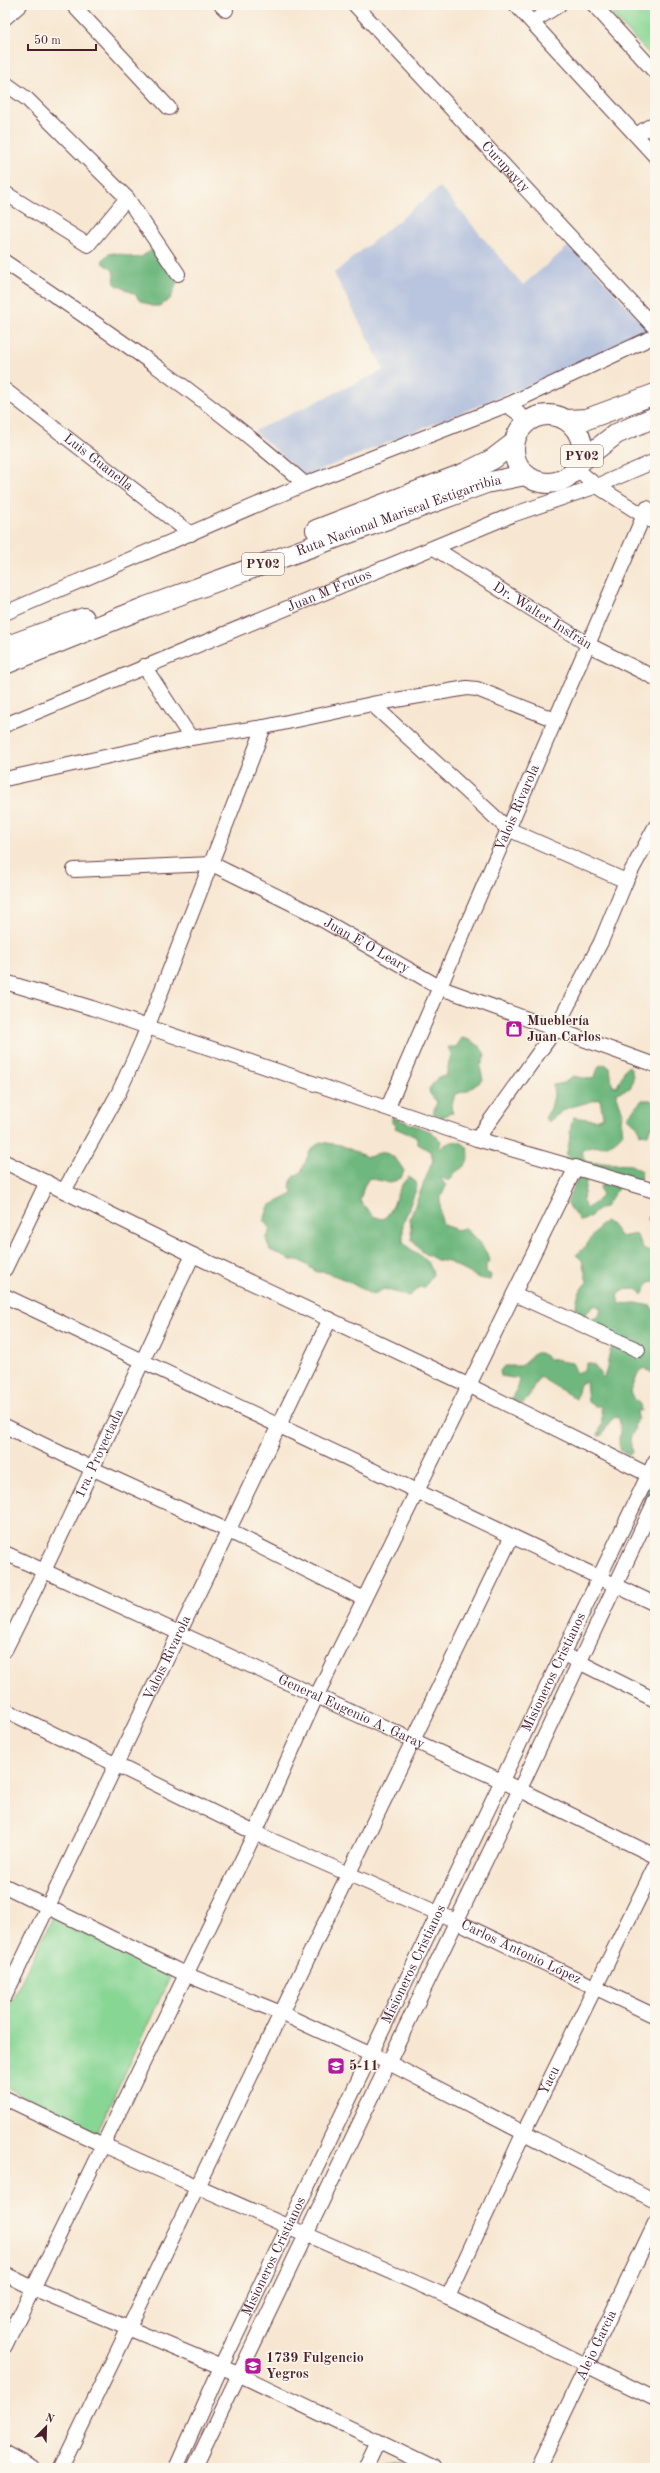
<svg xmlns="http://www.w3.org/2000/svg" width="660" height="2473" font-family="'Old Standard TT',serif">
	<style>
		.industrial { fill: #b9c5de }
		.green { fill: #88d694; stroke: #697a60 }
		.forest { fill: #6eb77e; stroke: #5c6b54 }
		.lines { fill: none; stroke-linecap: round; stroke-linejoin: round }
		.minor-casing { stroke: #643d44; stroke-width: 16 }
		.highway-casing { stroke: #643d44; stroke-width: 22 }
		.minor { stroke: #fff; stroke-width: 14 }
		.highway { stroke: #fff; stroke-width: 20 }
		.labels { text-anchor: middle; dominant-baseline: central; stroke-width: 3.5; stroke-linejoin: round; paint-order: stroke }
		.shield { fill: #fbf7ec; stroke: #7f6065; stroke-width: 1 }
		.shield-label { font-size: 13px; font-weight: bold; fill: #4a1f2b }
		.street-label { font-size: 14px; fill: #4a1f2b; stroke: #fbf7ec }
		.poi-label { font-size: 14px; font-weight: bold; fill: #4a1f2b; stroke: #fbf7ec; text-anchor: start }
	</style>
	<rect width="100%" height="100%" fill="#fbf7ec"/>
	<filter id="ink" filterUnits="userSpaceOnUse"><feTurbulence type="fractalNoise" baseFrequency=".025" numOctaves="2"/><feDisplacementMap in="SourceGraphic" scale="8" xChannelSelector="R" yChannelSelector="G"/><feConvolveMatrix kernelMatrix="1 2 1 2 8 2 1 2 1" color-interpolation-filters="sRGB"/></filter>
	<filter id="wash" filterUnits="userSpaceOnUse"><feTurbulence type="fractalNoise" baseFrequency=".012" numOctaves="4" result="noise"/><feDisplacementMap in="SourceGraphic" scale="16" xChannelSelector="R" yChannelSelector="G"/><feGaussianBlur stdDeviation="0.9" result="paint"/><feColorMatrix in="noise" values="0 0 0 0 0 0 0 0 0 0 0 0 0 0 0 0 0 1.4 0 .05"/><feComposite in="paint" operator="in"/></filter>
	<g filter="url(#wash)">
		<rect width="100%" height="100%" fill="#f7e7d2"/>
		<path class="industrial" d="M 440,187 L 523,285 L 571,244 L 653,335 L 305,476 L 254,431 L 384,370 L 334,273 Z"/>
		<path class="green" d="M 603,5 L 655,5 L 655,60 Z
			M 53,1917 L 171,1975 L 97,2133 L 5,2087 L 5,2014 Z"/>
		<path class="forest" d="M 152,250 L 159,250 L 179,277 L 171,298 L 160,306 L 152,306 L 139,300 L 135,294 L 115,284 L 113,270 L 102,262 C 111,243 126,261 141,257 C 145,255 148,252 152,250 Z
			M 462,1038 C 472,1040 481,1045 485,1055 L 480,1067 L 483,1080 L 467,1091 L 455,1094 L 451,1108 L 453,1113 L 447,1114 L 442,1118 L 433,1113 L 437,1102 L 430,1094 L 429,1089 L 438,1077 L 446,1076 L 451,1054 L 448,1047 L 456,1047 Z
			M 605,1064 L 610,1068 L 612,1085 L 617,1087 L 625,1069 L 629,1066 C 634,1073 634,1081 630,1088 L 616,1093 L 623,1114 L 621,1119 L 623,1133 C 608,1152 599,1142 581,1151 L 586,1162 L 631,1165 L 642,1171 L 639,1182 L 574,1163 L 566,1155 C 571,1142 569,1130 573,1117 L 596,1120 L 603,1117 L 600,1099 L 567,1108 L 548,1122 L 545,1118 L 551,1108 L 554,1096 L 553,1085 L 564,1083 L 573,1076 L 590,1079 L 595,1076 L 599,1066 Z
			M 642,1100 L 651,1100 L 655,1104 L 655,1127 L 650,1127 L 648,1135 L 640,1134 L 638,1127 L 627,1117 Z
			M 392,1117 L 432,1132 L 441,1141 L 439,1150 C 455,1132 478,1146 465,1165 C 462,1169 457,1170 455,1173 C 452,1176 452,1178 449,1181 L 440,1177 L 446,1186 L 440,1199 L 441,1219 L 444,1225 L 457,1230 L 464,1228 C 472,1234 487,1250 490,1260 L 486,1265 L 486,1272 L 491,1275 L 490,1280 L 479,1278 L 449,1262 L 437,1260 L 421,1251 L 412,1240 L 410,1218 L 433,1160 L 431,1152 L 418,1144 L 416,1137 L 395,1128 L 396,1125 L 392,1123 Z
			M 320,1142 L 341,1145 L 367,1157 C 371,1157 373,1155 376,1154 C 389,1149 398,1160 404,1171 L 401,1178 L 390,1183 L 369,1178 L 364,1186 L 360,1201 L 373,1216 L 382,1219 C 395,1214 395,1187 409,1177 L 416,1182 L 417,1187 L 403,1223 L 403,1242 C 415,1256 428,1254 433,1274 L 425,1287 L 420,1287 L 409,1296 L 384,1289 L 372,1295 L 346,1280 L 325,1272 L 317,1272 L 299,1260 L 291,1260 L 270,1250 L 266,1239 L 271,1229 L 264,1220 L 269,1206 L 293,1194 L 290,1187 L 292,1178 L 301,1172 L 310,1151 Z
			M 579,1175 L 586,1175 C 588,1186 579,1198 586,1208 C 594,1205 598,1201 602,1194 L 600,1187 L 605,1181 L 619,1187 L 605,1207 C 595,1209 591,1219 580,1221 L 567,1203 Z
			M 655,1209 L 655,1228 L 651,1226 L 647,1219 L 650,1213 Z
			M 605,1221 L 612,1225 L 621,1237 L 636,1234 L 643,1248 L 655,1254 L 655,1281 L 649,1282 L 642,1295 L 637,1289 L 621,1290 L 617,1296 L 620,1304 L 636,1303 L 651,1306 L 655,1313 L 655,1375 L 644,1368 L 638,1373 L 630,1393 L 634,1399 L 640,1403 L 641,1411 L 637,1410 L 638,1418 L 634,1424 L 635,1429 L 630,1438 L 632,1453 L 628,1455 L 621,1451 C 615,1439 625,1427 617,1416 L 611,1420 L 602,1435 L 598,1436 L 602,1423 L 601,1406 L 594,1406 L 588,1402 L 586,1381 L 580,1384 L 576,1399 L 540,1377 C 532,1387 531,1397 521,1405 L 511,1399 L 519,1385 L 519,1379 L 501,1376 L 500,1371 L 504,1366 L 521,1366 L 535,1353 L 541,1353 L 549,1359 L 572,1363 L 577,1373 L 584,1370 L 587,1363 L 594,1365 L 603,1378 C 610,1367 606,1356 613,1345 L 592,1319 L 599,1315 L 601,1308 L 594,1305 L 584,1316 L 577,1315 C 574,1303 578,1291 587,1282 L 582,1260 L 576,1255 C 591,1244 591,1234 605,1221 Z
			M 655,1469 L 655,1500 L 646,1502 L 643,1499 Z
			M 383,2461 L 406,2461 L 422,2468 L 370,2468 Z"/>
	</g>
	<g filter="url(#ink)">
		<g class="lines">
			<g class="minor-casing">
				<g id="minor">
					<path d="M 73,5 L 169,108"/>
					<path d="M 221,5 L 226,10"/>
					<path id="s1" d="M 355,5 L 655,328"/>
					<path d="M 516,5 L 655,156"/>
					<path d="M 594,5 L 655,72"/>
					<path d="M 5,18 L 20,5"/>
					<path d="M 532,22 L 559,5"/>
					<path d="M 5,83 L 27,99 L 127,198 L 178,274"/>
					<path d="M 636,135 L 655,123"/>
					<path d="M 5,193 L 88,245 L 127,198"/>
					<path d="M 5,262 C 109,332 211,401 305,484"/>
					<path id="s2" d="M 5,390 L 191,534"/>
					<path d="M 507,405 L 529,421"/>
					<path d="M 576,469 L 597,486 L 655,523"/>
					<path id="s3" d="M 434,548 L 589,645 L 655,678"/>
					<path d="M 5,613 L 305,484 L 507,405 L 655,336"/>
					<path d="M 144,666 L 191,738"/>
					<path d="M 372,704 L 508,829 L 626,881"/>
					<path id="s4" d="M 5,725 L 512,515 L 597,486 L 655,461"/>
					<path d="M 5,779 L 191,738 L 264,727 L 372,704 L 467,688 L 477,689 L 555,720"/>
					<path id="s5" d="M 74,870 L 212,864 L 307,911 L 441,988 L 655,1065"/>
					<path d="M 5,982 L 92,1008 L 477,1139 L 655,1191"/>
					<path id="s6" d="M 388,1107 L 647,508"/>
					<path d="M 477,1139 L 555,1030 L 601,942 L 626,881 L 655,827"/>
					<path d="M 5,1162 L 193,1255 L 470,1386 L 655,1478"/>
					<path d="M 64,1191 L 119,1092 L 142,1041 L 264,727"/>
					<path d="M 5,1269 L 47,1182"/>
					<path d="M 514,1294 L 638,1350"/>
					<path d="M 5,1296 L 655,1604"/>
					<path d="M 5,1426 L 91,1468 L 229,1531 L 364,1599"/>
					<path id="s7" d="M 5,1553 L 502,1781 L 655,1856"/>
					<path id="s8" d="M 5,1650 C 71,1520 129,1386 193,1255"/>
					<path d="M 571,1658 L 655,1700"/>
					<path id="s9" d="M 5,1710 L 255,1833 L 456,1921 L 655,2016"/>
					<path d="M 5,1886 L 185,1974 L 281,2013 L 389,2063 L 655,2201"/>
					<path id="s10" d="M 5,1996 L 330,1319"/>
					<path d="M 5,2098 L 101,2144 L 448,2297 L 655,2399"/>
					<path d="M 5,2274 L 35,2289 L 238,2374 L 433,2468"/>
					<path id="s11" d="M 448,2297 L 524,2132 L 655,1866"/>
					<path d="M 5,2346 L 255,1833 L 316,1697 L 576,1167"/>
					<path d="M 5,2453 L 32,2468"/>
					<path d="M 61,2468 L 511,1538"/>
					<path id="s12" d="M 176,2468 L 221,2367 L 655,1461"/>
					<path d="M 194,2468 L 519,1791 L 655,1501"/>
					<path d="M 365,2468 L 378,2441"/>
					<path id="s13" d="M 538,2468 L 655,2223"/>
				</g>
			</g>
			<g class="highway-casing">
				<g id="highway">
					<circle cx="548" cy="449" r="34"/>
					<path d="M 566,420 L 587,419 L 655,394"/>
					<path d="M 580,462 L 616,434 L 655,417"/>
					<path d="M 316,530 L 465,473 L 493,459 L 514,443"/>
					<path d="M 5,647 L 84,618"/>
					<path id="s14" d="M 5,664 L 146,607 L 486,483 L 525,475"/>
				</g>
			</g>
			<use href="#minor" class="minor"/>
			<use href="#highway" class="highway"/>
		</g>
	</g>
	<defs>
		<g id="shop-square" transform="scale(0.9)"><rect x="-9" y="-9" width="18" height="18" rx="4" fill="#b5179e" stroke="#fbf7ec"/><path d="M-5-2.5h2.3a2.7 3.5 0 0 1 5.4 0H5L5.5 6h-11ZM-1.5-2.5h3a1.5 2.3 0 0 0-3 0Z" fill="#fff"/></g>
		<g id="school-square" transform="scale(0.9)"><rect x="-9" y="-9" width="18" height="18" rx="4" fill="#b5179e" stroke="#fbf7ec"/><path d="M0-5L7-2L0 1L-7-2ZM-4 1L0 2.5L4 1V4Q0 6-4 4Z" fill="#fff"/></g>
	</defs>
	<g fill-rule="evenodd">
		<use href="#shop-square" x="514" y="1029"/>
		<use href="#school-square" x="336" y="2066"/>
		<use href="#school-square" x="253" y="2366"/>
	</g>
	<g class="labels">
		<g class="shield">
			<rect x="561" y="445" width="42" height="22" rx="3"/>
			<rect x="242" y="553" width="42" height="22" rx="3"/>
		</g>
		<g class="shield-label">
			<text x="582" y="456">PY02</text>
			<text x="263" y="564">PY02</text>
		</g>
		<g class="street-label">
			<text stroke="none"><textPath href="#s1" startOffset="221">Curupayty</textPath></text>
			<text stroke="none"><textPath href="#s2" startOffset="118">Luis Guanella</textPath></text>
			<text stroke="none"><textPath href="#s14" startOffset="421">Ruta Nacional Mariscal Estigarribia</textPath></text>
			<text stroke="none"><textPath href="#s4" startOffset="351">Juan M Frutos</textPath></text>
			<text stroke="none"><textPath href="#s3" startOffset="128">Dr. Walter Insfrán</textPath></text>
			<text stroke="none"><textPath href="#s6" startOffset="326">Valois Rivarola</textPath></text>
			<text stroke="none"><textPath href="#s5" startOffset="313">Juan E O Leary</textPath></text>
			<text stroke="none"><textPath href="#s8" startOffset="218">1ra. Proyectada</textPath></text>
			<text stroke="none"><textPath href="#s10" startOffset="375">Valois Rivarola</textPath></text>
			<text stroke="none"><textPath href="#s12" startOffset="881">Misioneros Cristianos</textPath></text>
			<text stroke="none"><textPath href="#s7" startOffset="381">General Eugenio A. Garay</textPath></text>
			<text stroke="none"><textPath href="#s9" startOffset="570">Carlos Antonio López</textPath></text>
			<text stroke="none"><textPath href="#s12" startOffset="557">Misioneros Cristianos</textPath></text>
			<text stroke="none"><textPath href="#s11" startOffset="239">Yacu</textPath></text>
			<text stroke="none"><textPath href="#s12" startOffset="233">Misioneros Cristianos</textPath></text>
			<text stroke="none"><textPath href="#s13" startOffset="136">Alejo Garcia</textPath></text>
		</g>
		<g class="poi-label">
			<text x="527" y="1021">Mueblería<tspan x="527" dy="16">Juan Carlos</tspan></text>
			<text x="349" y="2066">5-11</text>
			<text x="266" y="2358">1739 Fulgencio<tspan x="266" dy="16">Yegros</tspan></text>
		</g>
	</g>
	<rect width="660" height="2473" fill="none" stroke="#fbf7ec" stroke-width="20"/>
	<g transform="translate(46 2427) rotate(23)" stroke="#fbf7ec" stroke-width="3" paint-order="stroke">
	<path d="M0-3L7 15L0 10L-7 15Z" fill="#4a1f2b"/>
	<text y="-6" font-size="11" font-weight="bold" text-anchor="middle" fill="#4a1f2b">N</text>
	</g>
	<path d="M28 44v6h68v-6" fill="none" stroke="#4a1f2b" stroke-width="2"/>
	<text x="34" y="44" font-size="12" fill="#4a1f2b" stroke="#fbf7ec" stroke-width="3" paint-order="stroke">50 m</text>
</svg>
